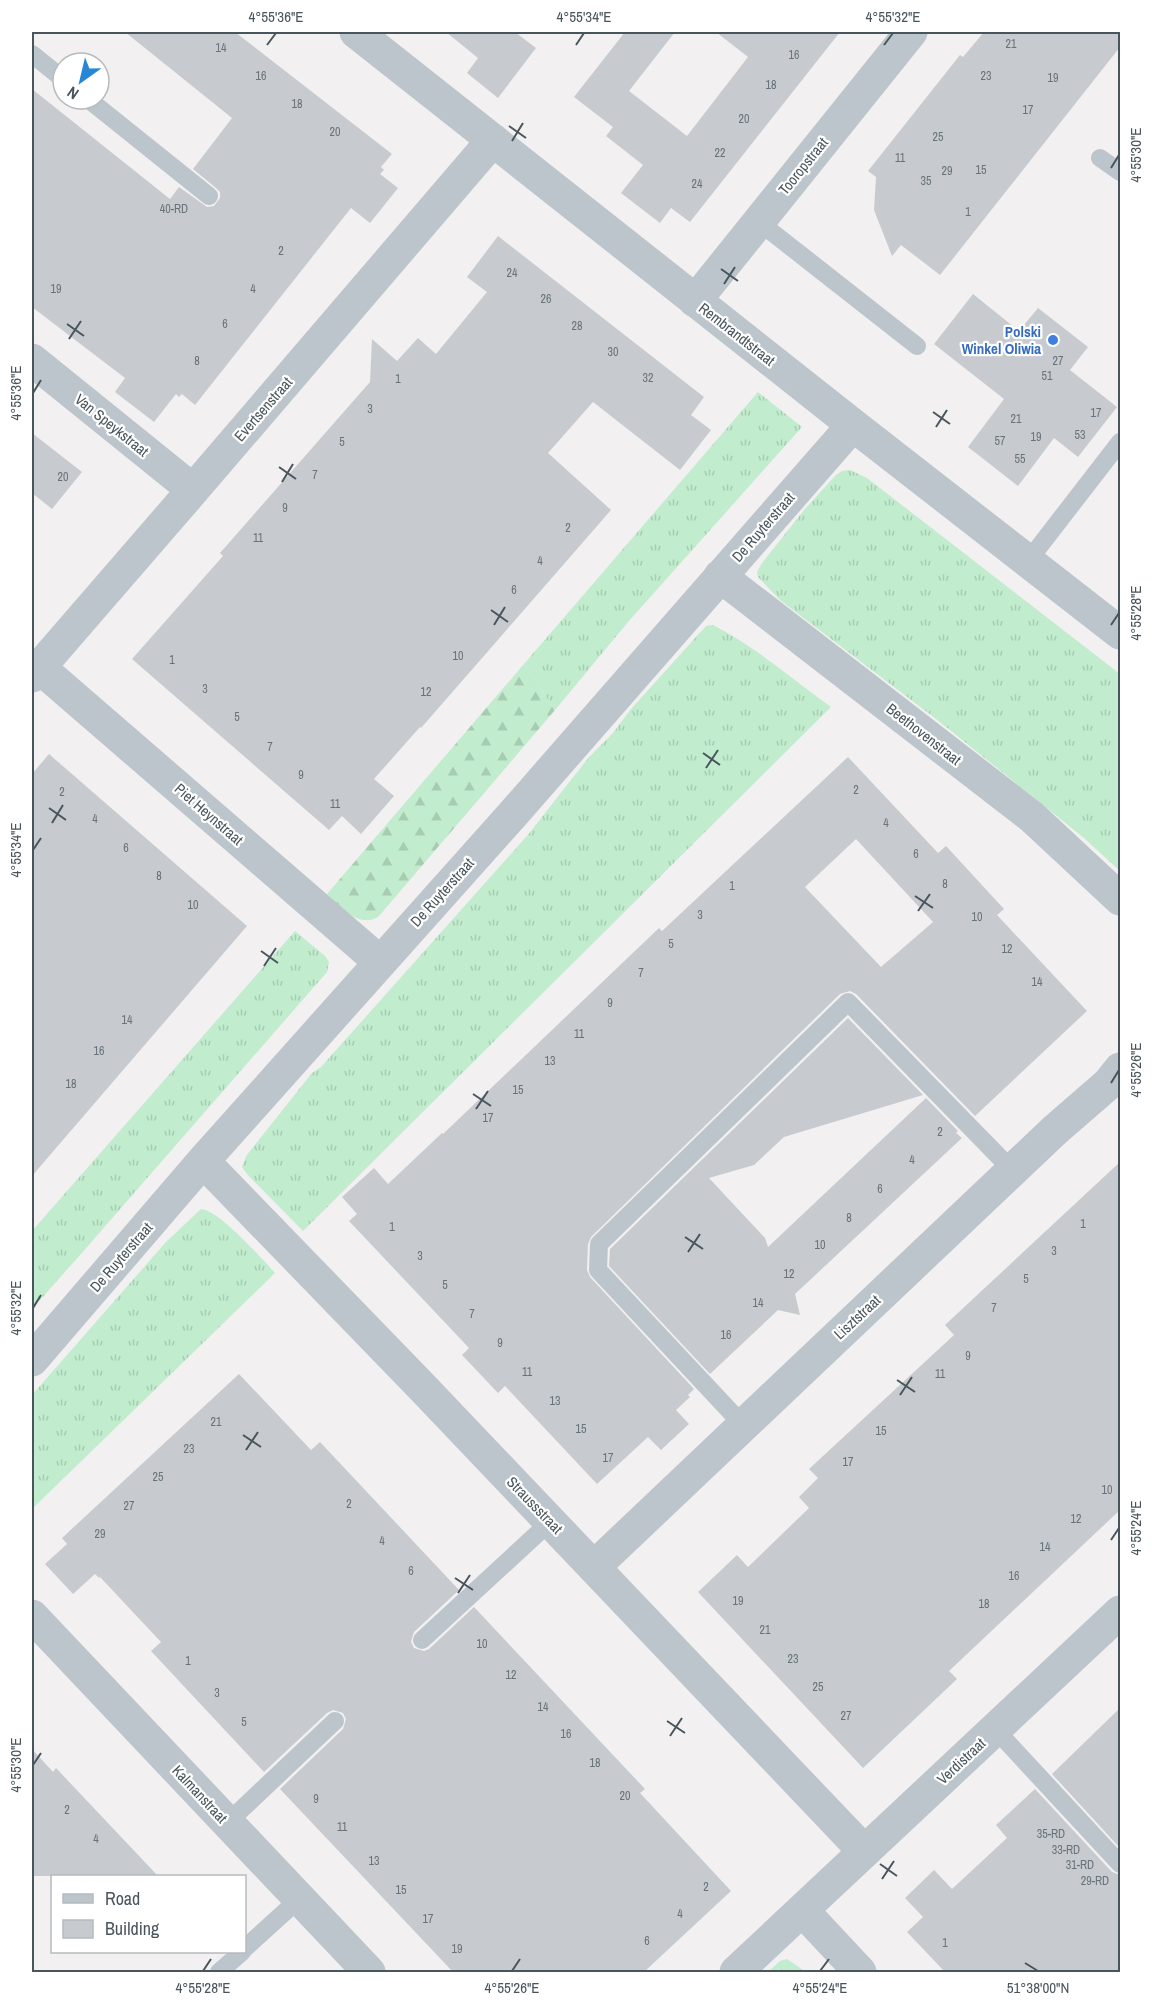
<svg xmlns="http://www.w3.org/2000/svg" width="1152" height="2004" font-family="'Archivo Narrow',sans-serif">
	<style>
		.grass { fill: url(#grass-tufts) }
		.forest { fill: url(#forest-firs) }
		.building { fill: #c7cbcf; fill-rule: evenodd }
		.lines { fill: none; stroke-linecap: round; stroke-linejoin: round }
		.service { stroke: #bcc5cb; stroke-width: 18 }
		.minor { stroke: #bcc5cb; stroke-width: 33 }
		.ticks { fill: none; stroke: #49555c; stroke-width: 2 }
		.shop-dot { fill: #3f7fe0; stroke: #fff; stroke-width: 2 }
		.labels { text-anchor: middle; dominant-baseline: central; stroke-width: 4.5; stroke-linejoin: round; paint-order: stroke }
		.number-label { font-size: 12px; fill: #687279 }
		.street-label { font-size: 15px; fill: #49555c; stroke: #fff }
		.shop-label { font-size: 15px; font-weight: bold; fill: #366cbe; stroke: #fff; text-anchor: end }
		.neatline { fill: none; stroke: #49555c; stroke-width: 2 }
		.ticks-label { font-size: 15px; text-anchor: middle; fill: #49555c }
	</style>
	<defs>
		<pattern id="grass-tufts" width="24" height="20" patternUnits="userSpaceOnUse" patternTransform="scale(1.5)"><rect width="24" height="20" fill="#c1eccd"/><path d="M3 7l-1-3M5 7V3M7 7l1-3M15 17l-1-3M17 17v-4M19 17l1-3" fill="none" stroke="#a7ccb2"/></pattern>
		<pattern id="forest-firs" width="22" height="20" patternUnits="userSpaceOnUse" patternTransform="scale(1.5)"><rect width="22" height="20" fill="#c1eccd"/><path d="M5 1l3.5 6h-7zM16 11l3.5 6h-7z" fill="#a7ccb2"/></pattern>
	</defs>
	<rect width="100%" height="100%" fill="#f2f0f0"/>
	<path class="grass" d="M 758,392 L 802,427 L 628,622 L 555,710 L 524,664 Z
		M 850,470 L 867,478 L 1120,674 L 1120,871 L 1084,838 L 940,722 L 780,600 L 758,577 L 757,572 L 762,563 L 805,509 L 836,475 L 842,471 Z
		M 713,625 C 756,647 792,679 831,707 L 303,1231 L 247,1174 L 242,1167 L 246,1156 L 312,1073 L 321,1067 L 527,836 L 589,757 L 613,733 L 631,709 L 706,626 Z
		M 295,931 L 325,956 L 329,962 L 327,972 L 80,1255 L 32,1309 L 32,1231 Z
		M 201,1209 C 219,1210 262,1259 275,1273 L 32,1509 L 32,1395 L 166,1242 Z
		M 787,1959 L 806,1972 L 768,1972 L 780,1961 Z"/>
	<path class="forest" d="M 524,664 L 555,710 L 379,916 C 360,930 340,906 327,894 Z"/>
	<path class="building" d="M 125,32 L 235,32 L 392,154 L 381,167 L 384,170 L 380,174 L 398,188 L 370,223 L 351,208 L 195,405 L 182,394 L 179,397 L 176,394 L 154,422 L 115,392 L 125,378 L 32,307 L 32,89 L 170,199 L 179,187 L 207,207 L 214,206 L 220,198 L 220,192 L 216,188 L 193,169 L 232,118 Z
		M 446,32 L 515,32 L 536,48 L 498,98 L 467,73 L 478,58 Z
		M 625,32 L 675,32 L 629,91 L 687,136 L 748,57 L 716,32 L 840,32 L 690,222 L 671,208 L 660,223 L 621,193 L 643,165 L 606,136 L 613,127 L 574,97 Z
		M 984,32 L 1120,32 L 1120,47 L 940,275 L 901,245 L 892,256 L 874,210 L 876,177 L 868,171 L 960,55 L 963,57 Z
		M 498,236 L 704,397 L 691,415 L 711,430 L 680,470 L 593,402 L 548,453 L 611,510 L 421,728 L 420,727 L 374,779 L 394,796 L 361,834 L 342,816 L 329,830 L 132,659 L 223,556 L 220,553 L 370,382 L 372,339 L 397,361 L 418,338 L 436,354 L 487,292 L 467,277 Z
		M 973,294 L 1019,331 L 1038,308 L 1088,347 L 1070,370 L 1117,407 L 1078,457 L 1054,438 L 1018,486 L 968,447 L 1004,399 L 934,344 Z
		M 32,433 L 82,472 L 52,509 L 32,493 Z
		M 49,754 L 247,926 L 32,1176 L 32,774 Z
		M 848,757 L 938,853 L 946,846 L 1004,909 L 997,915 L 1087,1011 L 975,1116 L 856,994 L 850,991 L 840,994 L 591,1237 L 588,1244 L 587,1270 L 590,1277 L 694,1389 L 688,1395 L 690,1397 L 676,1410 L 689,1424 L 661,1450 L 648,1437 L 597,1484 L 505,1386 L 498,1393 L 462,1355 L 469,1348 L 349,1221 L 357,1214 L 342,1197 L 374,1168 L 388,1184 L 442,1133 L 443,1134 L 659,928 L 662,931 ZM 856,839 L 933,922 L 881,967 L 805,887 Z
		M 848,1018 L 923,1095 L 784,1137 L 754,1165 L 709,1178 L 765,1238 L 768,1247 L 926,1098 L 958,1131 L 956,1133 L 962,1138 L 795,1294 L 800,1315 L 778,1310 L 710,1374 L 609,1266 L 610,1249 Z
		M 1120,1162 L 1120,1510 L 949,1671 L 957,1679 L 863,1768 L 698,1592 L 737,1555 L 748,1567 L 809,1508 L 799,1497 L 818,1478 L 809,1469 L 954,1335 L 945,1325 Z
		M 239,1374 L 311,1450 L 320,1442 L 459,1590 L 414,1632 L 411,1642 L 414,1648 L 424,1651 L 429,1649 L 474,1607 L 645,1789 L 640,1793 L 731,1891 L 644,1972 L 453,1972 L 280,1789 L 343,1729 L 346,1719 L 343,1713 L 333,1710 L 327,1713 L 264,1772 L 151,1651 L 161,1642 L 100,1577 L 99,1578 L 95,1574 L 73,1594 L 45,1564 L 67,1544 L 62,1538 Z
		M 1120,1708 L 1120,1848 L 1052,1774 Z
		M 32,1749 L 53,1772 L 56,1768 L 158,1876 L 32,1876 Z
		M 1035,1789 L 1112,1872 L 1120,1875 L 1120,1972 L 945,1972 L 907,1932 L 923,1917 L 905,1898 L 934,1870 L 952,1889 L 1007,1838 L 996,1825 Z"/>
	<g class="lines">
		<path class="service" d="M 32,54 L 63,79
			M 88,99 L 209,196
			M 1100,158 L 1120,172
			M 759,222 L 917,346
			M 1028,561 L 1120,442
			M 743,1425 L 598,1270 L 599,1244 L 848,1002 L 1013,1171
			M 422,1640 L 550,1522
			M 995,1729 L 1120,1864
			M 227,1823 L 335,1721
			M 244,1949 L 299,1899
			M 219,1972 L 242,1952"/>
		<path class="minor" d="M 356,32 L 853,425 L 1120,633
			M 695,301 L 911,32
			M 32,360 L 193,490
			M 720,576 L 1032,817 L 1120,899
			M 39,667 L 380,962
			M 32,676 L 193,490 L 493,140
			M 203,1161 L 423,1388 L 864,1851
			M 32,1360 L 203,1161 L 513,814 L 853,425
			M 594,1567 L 1055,1130 L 1108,1084 L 1120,1069
			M 32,1616 L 369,1972
			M 802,1910 L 860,1972
			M 736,1972 L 1120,1612"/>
	</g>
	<path class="ticks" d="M 267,45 L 276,33M 576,45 L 584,33M 884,45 L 893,33M 509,126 L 526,138M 512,141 L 523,123M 1111,168 L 1119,155M 721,269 L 738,281M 724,284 L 735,267M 67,324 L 84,336M 69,339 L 81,321M 33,393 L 41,380M 933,412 L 950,424M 936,427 L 947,410M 279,467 L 296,479M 282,482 L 293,464M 491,610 L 508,622M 494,625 L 505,607M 1111,625 L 1119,613M 703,753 L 720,765M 706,768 L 718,750M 49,808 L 66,820M 52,823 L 63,805M 33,850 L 41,838M 915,896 L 933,908M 918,911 L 930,894M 261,951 L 278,963M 264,966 L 276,948M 1111,1083 L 1119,1070M 473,1094 L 491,1106M 476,1109 L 488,1091M 685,1237 L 703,1249M 688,1252 L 700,1234M 33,1308 L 41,1295M 897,1380 L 915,1392M 900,1395 L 912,1377M 243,1435 L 261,1447M 246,1450 L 258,1432M 1111,1540 L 1119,1528M 455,1578 L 473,1590M 458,1593 L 470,1575M 667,1721 L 685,1733M 670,1736 L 682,1718M 33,1765 L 41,1753M 880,1864 L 897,1876M 882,1879 L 894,1861M 1025,1963 L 1038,1971M 203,1971 L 211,1959M 512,1971 L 520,1959M 820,1971 L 829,1959"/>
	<circle class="shop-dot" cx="1053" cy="340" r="6"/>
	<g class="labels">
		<g class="number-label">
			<text x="1011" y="44">21</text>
			<text x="221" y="48">14</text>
			<text x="794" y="55">16</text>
			<text x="261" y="76">16</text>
			<text x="986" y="76">23</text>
			<text x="1053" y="78">19</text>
			<text x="771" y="85">18</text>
			<text x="297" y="104">18</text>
			<text x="1028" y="110">17</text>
			<text x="744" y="119">20</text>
			<text x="335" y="132">20</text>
			<text x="938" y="137">25</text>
			<text x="720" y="153">22</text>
			<text x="900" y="158">11</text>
			<text x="981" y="170">15</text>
			<text x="947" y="171">29</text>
			<text x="926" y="181">35</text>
			<text x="697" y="184">24</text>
			<text x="174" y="209">40-RD</text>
			<text x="968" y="212">1</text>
			<text x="281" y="251">2</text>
			<text x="512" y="273">24</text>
			<text x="56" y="289">19</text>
			<text x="253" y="289">4</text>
			<text x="546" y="299">26</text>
			<text x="225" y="324">6</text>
			<text x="577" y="326">28</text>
			<text x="613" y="352">30</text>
			<text x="197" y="361">8</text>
			<text x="1058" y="361">27</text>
			<text x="1047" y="376">51</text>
			<text x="648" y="378">32</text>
			<text x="398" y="379">1</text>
			<text x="370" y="409">3</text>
			<text x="1096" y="413">17</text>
			<text x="1016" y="419">21</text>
			<text x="1080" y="435">53</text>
			<text x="1036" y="437">19</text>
			<text x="1000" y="441">57</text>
			<text x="342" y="442">5</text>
			<text x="1020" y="459">55</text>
			<text x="315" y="475">7</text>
			<text x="63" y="477">20</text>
			<text x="285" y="508">9</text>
			<text x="568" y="528">2</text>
			<text x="258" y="538">11</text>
			<text x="540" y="561">4</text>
			<text x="514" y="590">6</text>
			<text x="458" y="656">10</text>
			<text x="172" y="660">1</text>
			<text x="205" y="689">3</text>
			<text x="426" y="692">12</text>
			<text x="237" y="717">5</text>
			<text x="270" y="747">7</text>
			<text x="301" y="775">9</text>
			<text x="856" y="790">2</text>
			<text x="62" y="792">2</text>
			<text x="335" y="804">11</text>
			<text x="95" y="819">4</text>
			<text x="886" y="823">4</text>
			<text x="126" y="848">6</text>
			<text x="916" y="854">6</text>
			<text x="159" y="876">8</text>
			<text x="945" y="884">8</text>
			<text x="732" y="886">1</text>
			<text x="193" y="905">10</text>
			<text x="700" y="915">3</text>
			<text x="977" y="917">10</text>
			<text x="671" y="944">5</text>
			<text x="1007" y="949">12</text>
			<text x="641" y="973">7</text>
			<text x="1037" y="982">14</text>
			<text x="610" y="1003">9</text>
			<text x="127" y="1020">14</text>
			<text x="579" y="1034">11</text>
			<text x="99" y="1051">16</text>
			<text x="550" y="1061">13</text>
			<text x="71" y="1084">18</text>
			<text x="518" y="1090">15</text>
			<text x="488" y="1118">17</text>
			<text x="940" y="1132">2</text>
			<text x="912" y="1160">4</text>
			<text x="880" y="1189">6</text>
			<text x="849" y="1218">8</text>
			<text x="1083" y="1224">1</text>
			<text x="392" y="1227">1</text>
			<text x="820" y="1245">10</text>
			<text x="1054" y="1251">3</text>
			<text x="420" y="1256">3</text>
			<text x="789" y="1274">12</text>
			<text x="1026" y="1279">5</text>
			<text x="445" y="1285">5</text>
			<text x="758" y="1303">14</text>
			<text x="994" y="1308">7</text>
			<text x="472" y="1314">7</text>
			<text x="726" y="1335">16</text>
			<text x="500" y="1343">9</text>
			<text x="968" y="1356">9</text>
			<text x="527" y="1372">11</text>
			<text x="940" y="1374">11</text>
			<text x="555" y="1401">13</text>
			<text x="216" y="1422">21</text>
			<text x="581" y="1429">15</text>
			<text x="881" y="1431">15</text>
			<text x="189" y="1449">23</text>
			<text x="608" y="1458">17</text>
			<text x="848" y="1462">17</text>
			<text x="158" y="1477">25</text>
			<text x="1107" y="1490">10</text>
			<text x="349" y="1504">2</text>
			<text x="129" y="1506">27</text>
			<text x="1076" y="1519">12</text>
			<text x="100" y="1534">29</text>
			<text x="382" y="1541">4</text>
			<text x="1045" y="1547">14</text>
			<text x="411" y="1571">6</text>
			<text x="1014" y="1576">16</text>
			<text x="738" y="1601">19</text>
			<text x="984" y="1604">18</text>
			<text x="765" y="1630">21</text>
			<text x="482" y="1644">10</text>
			<text x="793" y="1659">23</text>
			<text x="188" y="1661">1</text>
			<text x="511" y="1675">12</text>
			<text x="818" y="1687">25</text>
			<text x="217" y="1693">3</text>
			<text x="543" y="1707">14</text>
			<text x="846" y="1716">27</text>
			<text x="244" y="1722">5</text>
			<text x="566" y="1734">16</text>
			<text x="595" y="1763">18</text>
			<text x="625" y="1796">20</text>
			<text x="316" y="1799">9</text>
			<text x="67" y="1810">2</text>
			<text x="342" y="1827">11</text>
			<text x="1051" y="1834">35-RD</text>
			<text x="96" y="1839">4</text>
			<text x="1066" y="1850">33-RD</text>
			<text x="374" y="1861">13</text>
			<text x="1080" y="1865">31-RD</text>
			<text x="1095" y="1881">29-RD</text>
			<text x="706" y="1887">2</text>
			<text x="401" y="1890">15</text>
			<text x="680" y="1914">4</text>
			<text x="428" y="1919">17</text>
			<text x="647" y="1941">6</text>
			<text x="945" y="1943">1</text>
			<text x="457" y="1949">19</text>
		</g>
		<g class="street-label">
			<text transform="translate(803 166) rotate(-51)">Tooropstraat</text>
			<text transform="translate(737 334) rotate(38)">Rembrandtstraat</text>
			<text transform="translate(263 409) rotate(-49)">Evertsenstraat</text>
			<text transform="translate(112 425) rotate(39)">Van Speykstraat</text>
			<text transform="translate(763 527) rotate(-49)">De Ruyterstraat</text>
			<text transform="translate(924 734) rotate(38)">Beethovenstraat</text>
			<text transform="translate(209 814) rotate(41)">Piet Heynstraat</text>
			<text transform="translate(442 892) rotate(-48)">De Ruyterstraat</text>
			<text transform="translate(121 1257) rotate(-49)">De Ruyterstraat</text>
			<text transform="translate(857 1317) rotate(-43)">Lisztstraat</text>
			<text transform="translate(535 1505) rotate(46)">Straussstraat</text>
			<text transform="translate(961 1761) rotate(-43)">Verdistraat</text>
			<text transform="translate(200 1794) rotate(47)">Kalmanstraat</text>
		</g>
		<g class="shop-label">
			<text x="1041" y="331">Polski<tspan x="1041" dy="17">Winkel Oliwia</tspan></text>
		</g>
	</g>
	<rect width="1152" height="2004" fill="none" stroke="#ffffff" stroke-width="66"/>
	<rect x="51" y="1875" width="195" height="78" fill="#ffffff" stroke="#b6bbbe" stroke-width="1.5"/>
	<rect x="63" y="1894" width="30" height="9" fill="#bcc5cb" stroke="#b6bbbe" stroke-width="1.5"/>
	<text x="105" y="1905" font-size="18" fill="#49555c">Road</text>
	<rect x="63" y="1920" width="30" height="18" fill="#c7cbcf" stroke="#b6bbbe" stroke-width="1.5"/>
	<text x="105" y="1935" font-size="18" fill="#49555c">Building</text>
	<g transform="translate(81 81) rotate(214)"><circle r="28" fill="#ffffff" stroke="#b6bbbe" stroke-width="1.5"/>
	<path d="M0-4.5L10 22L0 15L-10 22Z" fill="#2587d6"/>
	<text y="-9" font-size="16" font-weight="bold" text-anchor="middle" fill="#49555c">N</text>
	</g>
	<rect x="33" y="33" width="1086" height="1938" class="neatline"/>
	<g class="ticks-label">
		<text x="276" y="22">4°55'36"E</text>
		<text x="584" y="22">4°55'34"E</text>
		<text x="893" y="22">4°55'32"E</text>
		<text transform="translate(1136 155) rotate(-90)" y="5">4°55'30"E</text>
		<text transform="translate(16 393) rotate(-90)" y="5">4°55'36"E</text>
		<text transform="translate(1136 613) rotate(-90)" y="5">4°55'28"E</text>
		<text transform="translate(16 850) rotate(-90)" y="5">4°55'34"E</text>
		<text transform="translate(1136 1070) rotate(-90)" y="5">4°55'26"E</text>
		<text transform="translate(16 1308) rotate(-90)" y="5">4°55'32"E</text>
		<text transform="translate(1136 1528) rotate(-90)" y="5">4°55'24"E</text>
		<text transform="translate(16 1765) rotate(-90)" y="5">4°55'30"E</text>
		<text x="203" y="1993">4°55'28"E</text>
		<text x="512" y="1993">4°55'26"E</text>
		<text x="820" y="1993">4°55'24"E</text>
		<text x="1038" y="1993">51°38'00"N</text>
	</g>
</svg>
